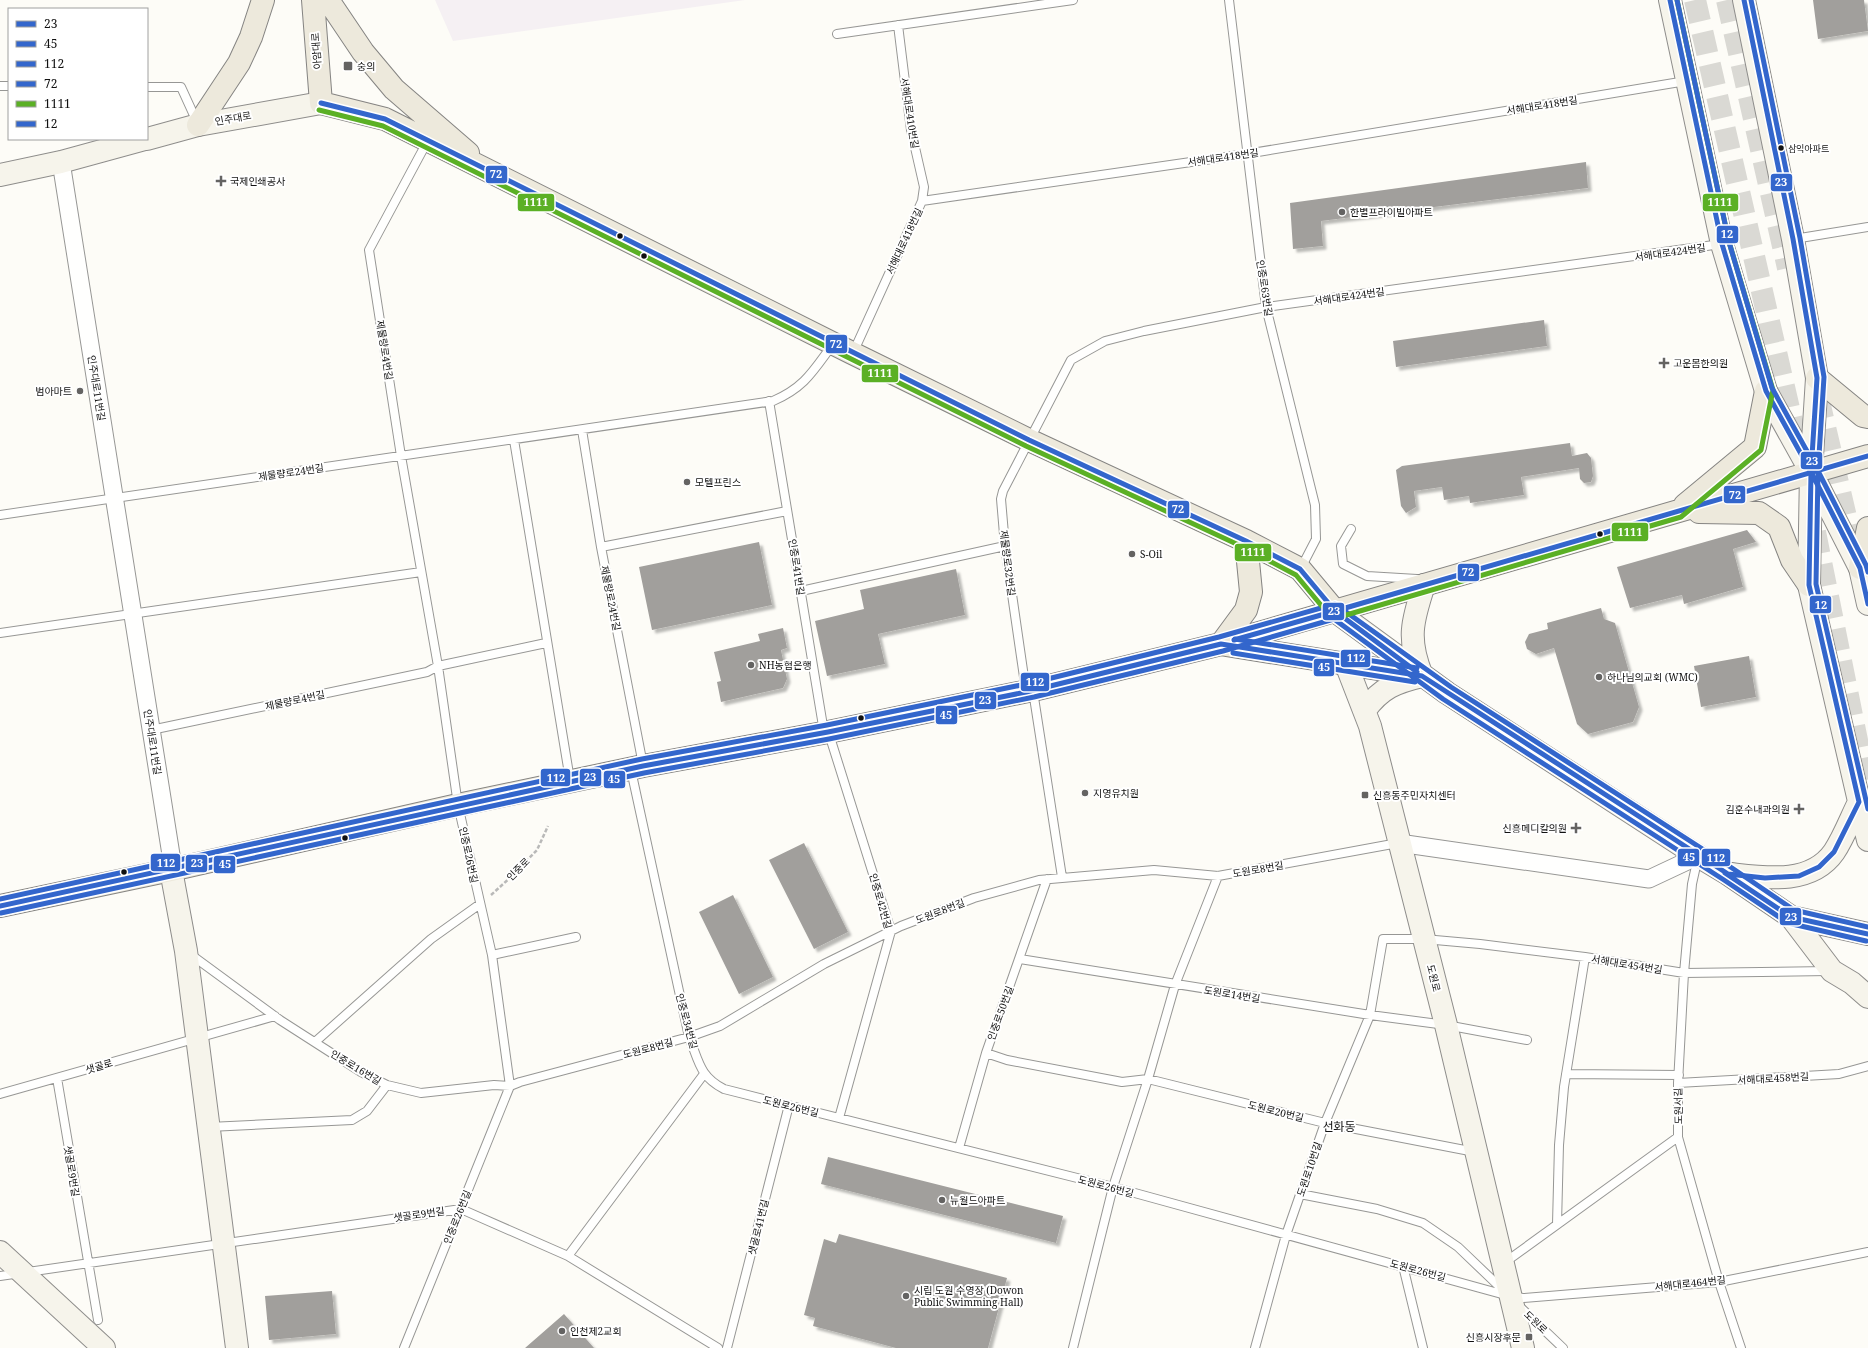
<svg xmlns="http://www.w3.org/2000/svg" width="1868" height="1348" font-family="'Noto Serif','Noto Sans KR',serif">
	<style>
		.industrial { fill: #f5f0f3 }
		.building { fill: #a19f9c; filter: url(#shadow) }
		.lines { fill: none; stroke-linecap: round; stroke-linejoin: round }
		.highway-tunnel { stroke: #dad9d4; stroke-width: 22; stroke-dasharray: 22 11; stroke-linecap: butt }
		.lane-casing { stroke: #979795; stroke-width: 10 }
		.street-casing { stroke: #979795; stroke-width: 19 }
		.secondary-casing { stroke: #8e8d8b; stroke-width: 24 }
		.primary-casing { stroke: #858482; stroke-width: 24 }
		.path { stroke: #b9b9b8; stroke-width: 2.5; stroke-dasharray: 4 2; stroke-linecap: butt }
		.lane { stroke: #fffffe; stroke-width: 8 }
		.street { stroke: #fffffe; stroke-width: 17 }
		.secondary { stroke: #f6f4eb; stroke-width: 22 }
		.primary { stroke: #ede9dc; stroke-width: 22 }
		.bus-1-casing { stroke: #fff; stroke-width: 8 }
		.bus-2-casing { stroke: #fff; stroke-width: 8 }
		.bus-3-casing { stroke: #fff; stroke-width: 8 }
		.bus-4-casing { stroke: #fff; stroke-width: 8 }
		.bus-5-casing { stroke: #fff; stroke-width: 8 }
		.bus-6-casing { stroke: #fff; stroke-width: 8 }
		.bus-1 { stroke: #36c; stroke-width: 5 }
		.bus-2 { stroke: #36c; stroke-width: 5 }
		.bus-3 { stroke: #36c; stroke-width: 5 }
		.bus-4 { stroke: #36c; stroke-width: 5 }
		.bus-5 { stroke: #5bb025; stroke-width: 5 }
		.bus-6 { stroke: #36c; stroke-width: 5 }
		.poi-dot { fill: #646362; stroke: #fff; stroke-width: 1.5 }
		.bus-dot { fill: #111; stroke: #fff; stroke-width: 1.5 }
		.labels { text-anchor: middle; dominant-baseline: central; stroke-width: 4; stroke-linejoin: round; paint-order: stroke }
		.bus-label { font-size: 9px; fill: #111; stroke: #fff; text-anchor: start }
		.street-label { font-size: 10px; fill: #111; stroke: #fff }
		.poi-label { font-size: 10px; fill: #111; stroke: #fff; text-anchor: start }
		.quarter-label { font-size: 12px; fill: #111; stroke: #fff }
		.line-badge { stroke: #fff; stroke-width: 1.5 }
		.badge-label { font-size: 11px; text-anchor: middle; font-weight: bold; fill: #fff }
	</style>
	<defs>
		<filter id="shadow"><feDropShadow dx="3.5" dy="3.5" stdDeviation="1" flood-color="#0004"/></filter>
	</defs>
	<rect width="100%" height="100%" fill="#fdfcf7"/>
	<path class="industrial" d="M 435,0 L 745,0 L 453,41 Z"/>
	<path class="building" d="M 1813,0 L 1864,0 L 1868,31 L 1818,39 Z
		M 1586,162 L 1588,188 L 1321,221 L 1323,246 L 1293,249 L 1290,203 Z
		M 1544,320 L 1547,346 L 1396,367 L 1393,341 Z
		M 1570,443 L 1572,456 L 1587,453 L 1591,458 L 1593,476 L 1591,482 L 1584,483 L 1580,479 L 1579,468 L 1521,477 L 1524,495 L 1470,503 L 1469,496 L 1444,500 L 1442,487 L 1414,491 L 1416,507 L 1406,513 L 1401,506 L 1396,470 L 1402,466 Z
		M 1747,530 L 1756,542 L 1733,549 L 1743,587 L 1684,604 L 1682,595 L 1630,608 L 1617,567 Z
		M 759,542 L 772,605 L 652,630 L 639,567 Z
		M 956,569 L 965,615 L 878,634 L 885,664 L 827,676 L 815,621 L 864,609 L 860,590 Z
		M 1601,608 L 1604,619 L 1615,623 L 1639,707 L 1633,722 L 1588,734 L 1577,724 L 1554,648 L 1536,654 L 1527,649 L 1525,642 L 1529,634 L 1548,629 L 1547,623 Z
		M 783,628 L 787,648 L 781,650 L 787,679 L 783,688 L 721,702 L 717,682 L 721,681 L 714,652 L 760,641 L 758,634 Z
		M 1749,656 L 1756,697 L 1701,707 L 1694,666 Z
		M 804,843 L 848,932 L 814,949 L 769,860 Z
		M 733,895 L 773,977 L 739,994 L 699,912 Z
		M 828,1157 L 1063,1216 L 1056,1243 L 821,1184 Z
		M 839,1234 L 1007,1278 L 988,1348 L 896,1348 L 813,1326 L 815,1318 L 804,1315 L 824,1239 L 836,1243 Z
		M 332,1291 L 336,1334 L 269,1340 L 265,1296 Z
		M 564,1314 L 594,1348 L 525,1348 Z"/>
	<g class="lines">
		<path class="highway-tunnel" d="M 1695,0 L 1796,439
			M 1727,0 L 1788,268
			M 1818,397 L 1852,543
			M 1815,532 L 1867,790"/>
		<g class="lane-casing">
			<path id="lane" d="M 1229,0 L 1266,307 L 1315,505 L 1316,539 L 1301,568
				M 898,25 L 911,130 L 924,187 L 922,201
				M 837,34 L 1073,0
				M 0,86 L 9,86
				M 147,87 L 181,87 L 197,122
				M 1794,239 L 1868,227
				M 853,353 L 922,201 L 1246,154 L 1686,81
				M 769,401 L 824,732
				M 582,430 L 601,547 L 643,765
				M 514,440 L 570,780
				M 0,515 L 773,401 C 805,387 813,371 833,344
				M 1351,529 L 1341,546 L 1343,564 L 1367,576 L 1417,579
				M 601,547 L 787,511
				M 801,591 L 1005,546
				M 0,633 L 421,572
				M 1026,691 L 1005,546 L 1001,499 L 1003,491 L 1071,360 L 1105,341 L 1144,331 L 1266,307 L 1721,244
				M 1033,691 L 1062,877
				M 151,730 L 427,672 L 438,666 L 546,643
				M 829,734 L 891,931 L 839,1118
				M 631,770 L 689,1037 C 699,1061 699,1076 724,1089 L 1113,1187 L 1509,1296 L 1523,1298 L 1719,1282 L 1868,1252
				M 1698,857 L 1692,884 L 1684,973 L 1678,1083 L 1678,1137 L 1719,1282 L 1741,1348
				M 190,954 L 280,1020 L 361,1072 L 387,1085 L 421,1093 L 494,1085 L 510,1086 L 520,1082 L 689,1037 L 720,1026 L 824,964 L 901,926 L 974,898 L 1039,880 L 1154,870 L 1218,876 L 1398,843
				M 492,955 L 576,937
				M 1020,959 L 1370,1015 L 1446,1025 L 1527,1040
				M 315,1042 L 431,939 L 480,904
				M 986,1053 L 1007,1060 L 1122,1082 L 1148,1079 L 1325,1123 L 1475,1152
				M 1566,1074 L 1679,1075
				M 57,1078 L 98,1320
				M 1678,1083 L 1839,1074 L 1868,1066
				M 0,1094 L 275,1016
				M 209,1127 L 352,1120 L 367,1111 L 387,1085
				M 959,1148 L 986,1053 L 1047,879
				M 1300,1194 L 1377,1209 L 1423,1223 L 1458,1247 L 1503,1290
				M 1557,1224 L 1559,1145 L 1564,1087 L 1585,957
				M 568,1256 L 704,1074
				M 1504,1263 L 1678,1137
				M 1403,1266 L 1423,1348
				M 0,1276 L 461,1209 L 568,1256 L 718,1348
				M 1519,1306 L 1563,1348
				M 404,1348 L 510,1086 L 492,955 L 458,805 L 438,666 L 401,456 L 369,250 L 427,142
				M 727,1348 L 789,1105
				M 1073,1348 L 1113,1187 L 1148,1079 L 1175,985 L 1218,876
				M 1255,1348 L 1286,1235 L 1325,1123 L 1370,1015 L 1383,939 L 1424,939 L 1480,944 L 1585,957 L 1684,973 L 1829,971"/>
		</g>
		<g class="street-casing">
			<path id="street" d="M 61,162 L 172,861 L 171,870
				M 1399,843 L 1649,879 L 1698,856"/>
		</g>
		<g class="secondary-casing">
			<path id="secondary" d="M 1670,0 L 1722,244 L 1766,391 L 1811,472 L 1809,585 L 1868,840
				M 1744,0 L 1793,239 L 1817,378 L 1811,472 L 1860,568 L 1868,604
				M 147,139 L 198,125 L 321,103
				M 0,175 L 61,162 L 145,139
				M 1335,611 L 1447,693 L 1698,856 L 1728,874 L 1791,917 L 1868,934
				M 1346,664 L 1370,726 L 1446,1025 L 1523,1348
				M 1422,676 C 1407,640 1412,621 1424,585
				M 1365,710 C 1381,688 1396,682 1422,676
				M 171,870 L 186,951 L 237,1348
				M 1731,874 C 1766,878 1811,885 1834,852 C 1844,837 1851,818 1859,802
				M 1791,917 L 1832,971 L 1852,983 L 1868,997
				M 0,1252 L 104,1348"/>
		</g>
		<g class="primary-casing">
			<path id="primary" d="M 313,0 L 321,103 L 385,119 L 852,353 L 1029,440 L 1246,541 L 1300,569 L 1335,611
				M 328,0 L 363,52 L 394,89 L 468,153
				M 198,125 L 239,63 L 251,37 L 263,0
				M 1817,378 L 1863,416 L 1868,417
				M 1685,505 L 1755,447 L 1766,391
				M 1699,512 L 1759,513 L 1779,527 L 1792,560 L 1809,585
				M 1860,568 L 1868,528
				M 1221,644 L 1246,610 L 1251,592 L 1246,541
				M 1226,645 L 1422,676
				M 0,906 L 171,870 L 458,805 L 643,766 L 828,732 L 1033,690 L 1221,644 L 1868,456"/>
		</g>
		<path class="path" d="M 491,895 L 512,876 L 537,850 L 548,826"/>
		<use href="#lane" class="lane"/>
		<use href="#street" class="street"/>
		<use href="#secondary" class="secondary"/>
		<use href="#primary" class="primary"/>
		<g class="bus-1-casing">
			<path id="bus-1" d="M 1744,0 L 1793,239 L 1817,378 L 1811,472 L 1860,568 L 1868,604
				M 1234,640 L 1335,611 L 1417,672
				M 1725,873 L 1791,917 L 1868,934
				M 0,906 L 643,766 L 828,732 L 1026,692 L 1221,644 L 1422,676 L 1728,874 L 1765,878 L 1799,876 L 1819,867 L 1834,852 L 1859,802 L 1809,585 L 1811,472 L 1766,391 L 1722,244 L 1670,0"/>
		</g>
		<g class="bus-2-casing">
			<path id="bus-2" d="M 1233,653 L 1415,682
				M 1,913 L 644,773 L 829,739 L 1034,697 L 1223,651 L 1334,619 L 1443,699 L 1724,880 L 1788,923 L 1866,941"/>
		</g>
		<g class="bus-3-casing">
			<path id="bus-3" d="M 1235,639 L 1417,668
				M 0,899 L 642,759 L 827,725 L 1031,683 L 1219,637 L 1335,604 L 1451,687 L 1732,868 L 1794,910 L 1868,927"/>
		</g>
		<g class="bus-4-casing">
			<path id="bus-4" d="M 321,103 L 385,119 L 1029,440 L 1246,541 L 1300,569 L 1335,611
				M 1335,611 L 1868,456"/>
		</g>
		<g class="bus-5-casing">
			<path id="bus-5" d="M 319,110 L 383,126 L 1026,446 L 1243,547 L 1296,575 L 1330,616 L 1336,618 L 1681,517 L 1761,450 L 1773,390 L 1729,242 L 1677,0"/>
		</g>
		<g class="bus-6-casing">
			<path id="bus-6" d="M 1677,0 L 1729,242 L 1772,388 L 1818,471 L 1816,584 L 1868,809
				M 1751,0 L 1800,238 L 1824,377 L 1818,471 L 1866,565 L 1868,572"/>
		</g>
		<use href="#bus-1" class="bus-1"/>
		<use href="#bus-2" class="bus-2"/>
		<use href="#bus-3" class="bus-3"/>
		<use href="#bus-4" class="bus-4"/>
		<use href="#bus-5" class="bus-5"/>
		<use href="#bus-6" class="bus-6"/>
	</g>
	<g class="poi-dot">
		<rect x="343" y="61" width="10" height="10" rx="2"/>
		<path d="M219 175h4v4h4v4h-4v4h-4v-4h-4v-4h4z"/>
		<circle cx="1342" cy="212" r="4"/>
		<path d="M1662 357h4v4h4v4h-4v4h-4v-4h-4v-4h4z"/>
		<circle cx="80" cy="391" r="4"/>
		<circle cx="687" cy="482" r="4"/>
		<circle cx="1132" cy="554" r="4"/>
		<circle cx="751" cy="665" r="4"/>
		<circle cx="1599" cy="677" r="4"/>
		<circle cx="1085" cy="793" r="4"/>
		<rect x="1361" y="791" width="8" height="8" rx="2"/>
		<path d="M1797 803h4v4h4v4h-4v4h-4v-4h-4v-4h4z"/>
		<path d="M1574 822h4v4h4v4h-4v4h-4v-4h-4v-4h4z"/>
		<circle cx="942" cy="1200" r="4"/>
		<circle cx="906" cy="1296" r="4"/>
		<circle cx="562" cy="1331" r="4"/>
		<rect x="1525" y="1333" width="8" height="8" rx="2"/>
	</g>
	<g class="bus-dot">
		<circle cx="1781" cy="148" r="3.5"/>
		<circle cx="620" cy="236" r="3.5"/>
		<circle cx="644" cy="256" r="3.5"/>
		<circle cx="1600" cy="534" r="3.5"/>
		<circle cx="861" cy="718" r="3.5"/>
		<circle cx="345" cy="838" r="3.5"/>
		<circle cx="124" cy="872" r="3.5"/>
	</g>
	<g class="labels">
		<g class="bus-label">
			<text x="1788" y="148">삼익아파트</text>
		</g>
		<g class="street-label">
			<text transform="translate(316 51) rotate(-94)">아암대로</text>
			<text transform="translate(1542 105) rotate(-9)">서해대로418번길</text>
			<text transform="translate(910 113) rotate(81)">서해대로410번길</text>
			<text transform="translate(233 118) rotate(-10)">인주대로</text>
			<text transform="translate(1223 157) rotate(-8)">서해대로418번길</text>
			<text transform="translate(904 241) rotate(-65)">서해대로418번길</text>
			<text transform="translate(1670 252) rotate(-8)">서해대로424번길</text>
			<text transform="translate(1265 288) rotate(81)">인중로63번길</text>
			<text transform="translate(1349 296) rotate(-8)">서해대로424번길</text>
			<text transform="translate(385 350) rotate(81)">제물량로4번길</text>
			<text transform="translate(97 388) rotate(81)">인주대로11번길</text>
			<text transform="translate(291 472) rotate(-8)">제물량로24번길</text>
			<text transform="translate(1008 563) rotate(83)">제물량로32번길</text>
			<text transform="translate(797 567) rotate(81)">인중로41번길</text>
			<text transform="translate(611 598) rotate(79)">제물량로24번길</text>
			<text transform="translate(295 700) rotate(-12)">제물량로4번길</text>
			<text transform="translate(153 742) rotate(81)">인주대로11번길</text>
			<text transform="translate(469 855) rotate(78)">인중로26번길</text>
			<text transform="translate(518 869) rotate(-45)">인중로</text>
			<text transform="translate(1258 869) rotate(-10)">도원로8번길</text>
			<text transform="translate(881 901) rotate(74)">인중로42번길</text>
			<text transform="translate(940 911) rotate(-21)">도원로8번길</text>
			<text transform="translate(1627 964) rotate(9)">서해대로454번길</text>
			<text transform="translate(1434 978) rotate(76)">도원로</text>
			<text transform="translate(1232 994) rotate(9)">도원로14번길</text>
			<text transform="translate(1000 1013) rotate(-70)">인중로50번길</text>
			<text transform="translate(687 1021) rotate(75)">인중로34번길</text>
			<text transform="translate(648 1048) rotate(-15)">도원로8번길</text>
			<text transform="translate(99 1066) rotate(-16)">샛골로</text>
			<text transform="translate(356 1067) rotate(31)">인중로16번길</text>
			<text transform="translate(1773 1078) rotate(-3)">서해대로458번길</text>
			<text transform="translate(791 1106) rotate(14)">도원로26번길</text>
			<text transform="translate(1678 1106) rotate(-91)">도원서길</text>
			<text transform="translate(1276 1111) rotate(14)">도원로20번길</text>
			<text transform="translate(1309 1169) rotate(-71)">도원로10번길</text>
			<text transform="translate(72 1171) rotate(81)">샛골로9번길</text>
			<text transform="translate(1106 1186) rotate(15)">도원로26번길</text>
			<text transform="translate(419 1214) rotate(-8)">샛골로9번길</text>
			<text transform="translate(457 1217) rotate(-68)">인중로26번길</text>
			<text transform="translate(758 1227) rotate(-76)">샛골로41번길</text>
			<text transform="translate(1418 1270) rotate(15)">도원로26번길</text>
			<text transform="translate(1690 1283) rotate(-6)">서해대로464번길</text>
			<text transform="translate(1536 1322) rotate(44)">도원로</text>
		</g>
		<g class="poi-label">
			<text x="357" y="66">숭의</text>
			<text x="230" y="181">국제인쇄공사</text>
			<text x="1350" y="212">한별프라이빌아파트</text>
			<text x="1673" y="363">고운몸한의원</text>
			<text x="72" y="391" text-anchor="end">범아마트</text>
			<text x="695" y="482">모텔프린스</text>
			<text x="1140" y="554">S-Oil</text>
			<text x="759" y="665">NH농협은행</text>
			<text x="1607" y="677">하나님의교회 (WMC)</text>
			<text x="1093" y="793">지영유치원</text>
			<text x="1373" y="795">신흥동주민자치센터</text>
			<text x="1790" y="809" text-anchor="end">김훈수내과의원</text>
			<text x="1567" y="828" text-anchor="end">신흥메디칼의원</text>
			<text x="950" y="1200">뉴월드아파트</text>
			<text x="914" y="1290">시립 도원 수영장 (Dowon<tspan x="914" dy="12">Public Swimming Hall)</tspan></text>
			<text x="570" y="1331">인천제2교회</text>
			<text x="1521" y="1337" text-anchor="end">신흥시장후문</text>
		</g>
		<g class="quarter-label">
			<text x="1339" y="1126">선화동</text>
		</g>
	</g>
	<g class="line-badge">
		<rect x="485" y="165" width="23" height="19" rx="4" fill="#36c"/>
		<rect x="1770" y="173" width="23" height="19" rx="4" fill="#36c"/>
		<rect x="517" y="193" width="38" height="19" rx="4" fill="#5bb025"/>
		<rect x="1702" y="193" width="37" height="19" rx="4" fill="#5bb025"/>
		<rect x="1716" y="225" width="23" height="19" rx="4" fill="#36c"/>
		<rect x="825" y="334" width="23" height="20" rx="4" fill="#36c"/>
		<rect x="861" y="364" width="38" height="19" rx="4" fill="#5bb025"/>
		<rect x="1800" y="451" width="23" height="19" rx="4" fill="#36c"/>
		<rect x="1723" y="485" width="23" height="19" rx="4" fill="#36c"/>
		<rect x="1167" y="500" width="23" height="19" rx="4" fill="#36c"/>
		<rect x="1611" y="522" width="38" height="20" rx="4" fill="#5bb025"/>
		<rect x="1234" y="543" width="38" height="19" rx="4" fill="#5bb025"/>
		<rect x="1457" y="563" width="23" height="19" rx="4" fill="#36c"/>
		<rect x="1809" y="595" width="23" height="19" rx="4" fill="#36c"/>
		<rect x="1322" y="602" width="23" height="19" rx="4" fill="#36c"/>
		<rect x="1340" y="649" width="31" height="19" rx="4" fill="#36c"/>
		<rect x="1313" y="658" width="22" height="19" rx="4" fill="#36c"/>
		<rect x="1020" y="672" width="30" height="20" rx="4" fill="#36c"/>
		<rect x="974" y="691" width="23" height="19" rx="4" fill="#36c"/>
		<rect x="935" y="705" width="23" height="20" rx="4" fill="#36c"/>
		<rect x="579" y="768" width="23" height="19" rx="4" fill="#36c"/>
		<rect x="540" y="768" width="31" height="19" rx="4" fill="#36c"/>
		<rect x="603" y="770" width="23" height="19" rx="4" fill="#36c"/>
		<rect x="1677" y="848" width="23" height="19" rx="4" fill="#36c"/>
		<rect x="1701" y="848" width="30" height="19" rx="4" fill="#36c"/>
		<rect x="150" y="853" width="31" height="19" rx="4" fill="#36c"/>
		<rect x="185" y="854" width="23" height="19" rx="4" fill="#36c"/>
		<rect x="213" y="855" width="23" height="19" rx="4" fill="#36c"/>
		<rect x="1779" y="907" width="23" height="19" rx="4" fill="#36c"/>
	</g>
	<g class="badge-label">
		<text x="496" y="178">72</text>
		<text x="1781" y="186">23</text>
		<text x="536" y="206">1111</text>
		<text x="1720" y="206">1111</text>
		<text x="1727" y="238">12</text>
		<text x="836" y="348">72</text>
		<text x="880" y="377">1111</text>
		<text x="1812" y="465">23</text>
		<text x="1735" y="499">72</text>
		<text x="1178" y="513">72</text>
		<text x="1630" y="536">1111</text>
		<text x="1253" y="556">1111</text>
		<text x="1468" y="576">72</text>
		<text x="1821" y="609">12</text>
		<text x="1334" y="615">23</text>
		<text x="1356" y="662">112</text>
		<text x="1324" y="671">45</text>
		<text x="1035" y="686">112</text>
		<text x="985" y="704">23</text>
		<text x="946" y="719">45</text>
		<text x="590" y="781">23</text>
		<text x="556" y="782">112</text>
		<text x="614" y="783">45</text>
		<text x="1689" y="861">45</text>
		<text x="1716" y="862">112</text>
		<text x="166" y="867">112</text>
		<text x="197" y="867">23</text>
		<text x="225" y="868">45</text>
		<text x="1791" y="921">23</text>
	</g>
	<rect x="8" y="8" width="140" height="132" fill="#ffffff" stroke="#a0a0a0"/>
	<rect x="16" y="21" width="20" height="6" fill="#3366cc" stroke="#a0a0a0"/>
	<text x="44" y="28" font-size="12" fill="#111111">23</text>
	<rect x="16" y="41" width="20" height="6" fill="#3366cc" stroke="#a0a0a0"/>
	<text x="44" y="48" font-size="12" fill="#111111">45</text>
	<rect x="16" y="61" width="20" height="6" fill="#3366cc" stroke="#a0a0a0"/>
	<text x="44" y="68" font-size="12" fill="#111111">112</text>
	<rect x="16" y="81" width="20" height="6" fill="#3366cc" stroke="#a0a0a0"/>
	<text x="44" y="88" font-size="12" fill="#111111">72</text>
	<rect x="16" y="101" width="20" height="6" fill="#5bb025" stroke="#a0a0a0"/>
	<text x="44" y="108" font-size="12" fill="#111111">1111</text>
	<rect x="16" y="121" width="20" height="6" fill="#3366cc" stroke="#a0a0a0"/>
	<text x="44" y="128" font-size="12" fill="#111111">12</text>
</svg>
